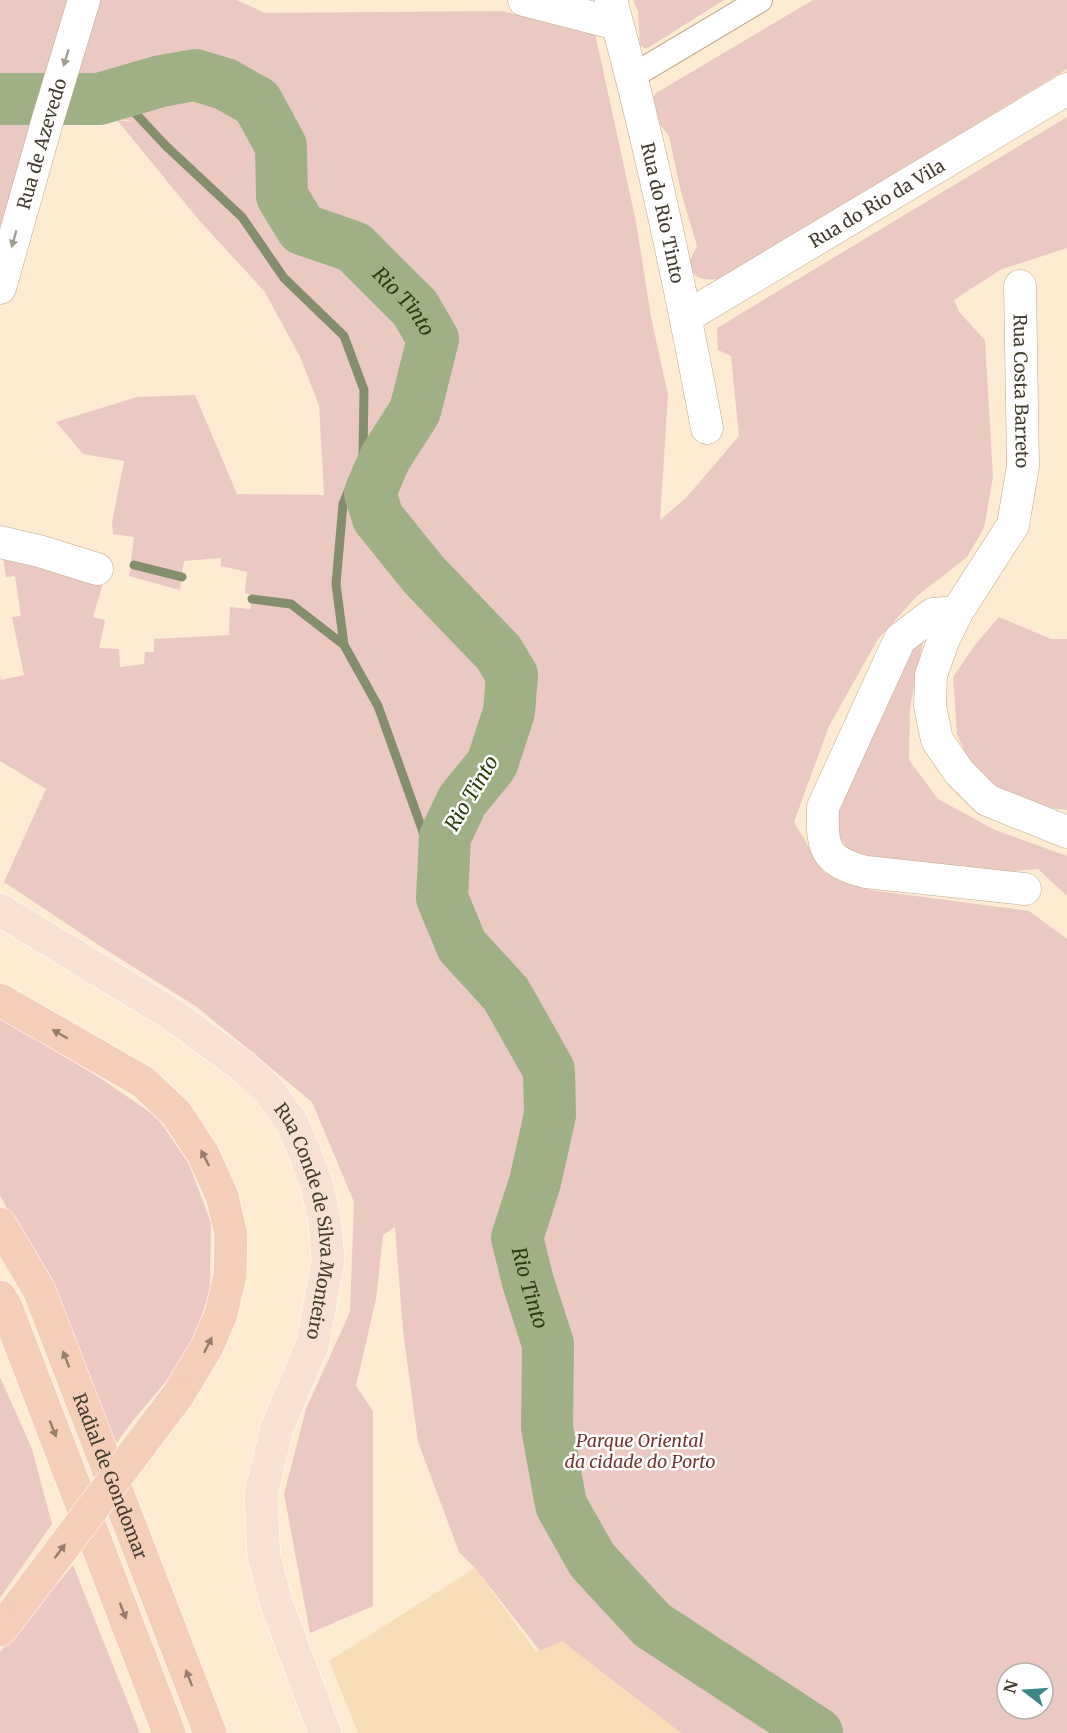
<svg xmlns="http://www.w3.org/2000/svg" width="1067" height="1733" font-family="Merriweather,serif">
	<style>
		.built { fill: #f8deb8 }
		.green { fill: #ecc8c2; fill-rule: evenodd }
		.lines { fill: none; stroke-linecap: round; stroke-linejoin: round }
		.stream { stroke: #848e6a; stroke-width: 9 }
		.river { stroke: #9fb184; stroke-width: 52 }
		.pedestrian-casing { stroke: #bfaa8c; stroke-width: 26 }
		.minor-casing { stroke: #bfaa8c; stroke-width: 33 }
		.primary-casing { stroke: #fff; stroke-width: 34 }
		.motorway-casing { stroke: #fff; stroke-width: 34 }
		.pedestrian { stroke: #fff; stroke-width: 24 }
		.minor { stroke: #fff; stroke-width: 32 }
		.primary { stroke: #f9e2d4; stroke-width: 33 }
		.motorway { stroke: #f5ceb7; stroke-width: 33 }
		.motorway-bridge-casing { stroke: #fff; stroke-width: 34; stroke-linecap: butt }
		.motorway-bridge { stroke: #f5ceb7; stroke-width: 33 }
		.oneway { fill: #a29e97 }
		.oneway2 { fill: #947e6c }
		.labels { text-anchor: middle; dominant-baseline: central; stroke-width: 5; stroke-linejoin: round; paint-order: stroke }
		.street-label { font-size: 18px; fill: #443c2f; stroke: #fff }
		.park-label { font-size: 18px; font-style: italic; fill: #79362e; stroke: #fff }
		.water-label { font-size: 20px; font-style: italic; fill: #2d3c08; stroke: #fff }
	</style>
	<rect width="100%" height="100%" fill="#fdebd2"/>
	<path class="built" d="M 475,1568 L 536,1652 L 562,1640 L 681,1733 L 358,1733 L 329,1661 Z"/>
	<path class="green" d="M 0,0 L 237,0 L 265,13 L 502,11 L 595,33 L 636,222 L 651,317 L 668,395 L 660,520 L 686,498 L 739,436 L 731,356 L 718,350 L 717,328 L 1067,117 L 1067,248 L 1000,270 L 954,300 L 960,313 L 985,340 L 993,477 L 984,528 L 967,557 L 917,596 L 878,639 L 829,726 L 794,822 L 824,872 L 870,890 L 1029,911 L 1067,939 L 1067,1733 L 681,1733 L 562,1641 L 540,1651 L 475,1568 L 459,1552 L 418,1442 L 403,1330 L 395,1227 L 383,1235 L 376,1299 L 356,1386 L 373,1411 L 373,1606 L 310,1633 L 284,1494 L 306,1409 L 350,1312 L 354,1202 L 312,1102 L 197,1007 L 100,946 L 4,882 L 46,789 L 0,761 L 0,676 L 1,680 L 24,675 L 12,617 L 21,616 L 15,576 L 6,577 L 3,557 L 104,580 L 93,617 L 105,620 L 99,648 L 119,649 L 120,667 L 144,664 L 145,652 L 154,652 L 154,639 L 229,635 L 230,607 L 250,609 L 252,595 L 245,593 L 247,572 L 221,566 L 221,558 L 184,561 L 180,590 L 129,576 L 134,537 L 113,534 L 112,523 L 124,461 L 83,454 L 56,422 L 137,397 L 195,395 L 237,494 L 324,495 L 319,405 L 300,357 L 265,292 L 198,219 L 117,120 L 138,122 L 74,111 L 34,119 L 0,241 ZM 1007,1673 L 1043,1673 L 1043,1709 L 1007,1709 Z
		M 633,0 L 724,0 L 646,49 L 640,45 L 638,11 Z
		M 813,0 L 1067,0 L 1067,69 L 719,279 C 704,280 696,280 687,266 L 697,246 L 681,192 L 669,136 L 658,122 L 651,101 L 656,93 Z
		M 999,617 L 1051,639 L 1067,639 L 1067,810 L 987,800 L 957,735 L 953,677 L 975,645 Z
		M 924,636 L 910,708 L 909,760 L 938,799 L 995,830 L 1067,856 L 1067,896 L 1038,869 L 991,873 L 853,856 L 838,836 L 835,816 L 905,654 Z
		M 0,1018 L 94,1074 L 157,1117 L 189,1164 L 211,1223 L 210,1290 L 190,1353 L 131,1423 L 115,1445 L 34,1261 L 0,1195 Z
		M 0,1377 L 32,1449 L 52,1524 L 0,1598 Z
		M 73,1565 L 140,1733 L 0,1733 L 0,1652 Z"/>
	<g class="lines">
		<path class="stream" d="M 122,99 L 166,146 L 242,217 L 284,278 L 344,336 L 364,390 L 363,456 L 343,504 L 336,584 L 344,645
			M 134,565 L 182,577
			M 252,599 L 291,604 L 344,645 L 378,706 L 422,829 L 442,898"/>
		<path class="river" id="s1" d="M 0,99 L 99,99 L 161,81 L 195,75 L 225,84 L 257,102 L 281,146 L 282,196 L 302,229 L 354,247 L 415,308 L 433,339 L 415,411 L 385,458 L 370,493 L 378,518 L 424,575 L 498,652 L 512,675 L 509,712 L 492,764 L 462,801 L 445,837 L 442,898 L 462,946 L 506,994 L 549,1070 L 550,1115 L 535,1182 L 517,1238 L 528,1282 L 548,1344 L 547,1427 L 561,1505 L 592,1560 L 652,1625 L 817,1733"/>
		<g class="pedestrian-casing">
			<path id="pedestrian" d="M 631,77 L 760,0"/>
		</g>
		<g class="minor-casing">
			<g id="minor">
				<path d="M 524,0 L 617,24"/>
				<path id="s2" d="M 611,0 C 650,141 680,284 707,428"/>
				<path id="s3" d="M 1020,286 L 1023,466 L 1013,525 L 957,612 L 943,641 L 931,675 L 930,706 L 937,740 L 959,772 L 987,800 L 1067,832"/>
				<path id="s4" d="M 0,288 L 47,122 L 84,0"/>
				<path id="s5" d="M 686,317 L 1067,89"/>
				<path d="M 0,542 L 39,551 L 97,569"/>
				<path d="M 957,612 L 933,614 L 900,639 L 823,807 C 822,848 823,861 866,872 L 1025,889"/>
			</g>
		</g>
		<g class="primary-casing">
			<g id="primary">
				<path id="s6" d="M 0,910 L 168,1012 L 244,1067 L 269,1091 L 291,1121 L 305,1153 L 317,1186 L 325,1222 L 328,1260 L 313,1343 L 277,1428 L 261,1494 L 264,1557 L 277,1605 L 325,1733"/>
			</g>
		</g>
		<g class="motorway-casing">
			<g id="motorway">
				<path d="M 0,1000 L 143,1082 L 176,1113 L 203,1154 L 222,1196 L 231,1234 L 230,1275 L 221,1314 L 207,1347 L 178,1395"/>
				<path id="s7" d="M 0,1224 L 39,1290 L 210,1733"/>
				<path d="M 0,1297 L 6,1307 L 169,1733"/>
				<path d="M 0,1630 L 25,1598"/>
			</g>
		</g>
		<use href="#pedestrian" class="pedestrian"/>
		<use href="#minor" class="minor"/>
		<use href="#primary" class="primary"/>
		<use href="#motorway" class="motorway"/>
		<g class="motorway-bridge-casing">
			<path id="motorway-bridge" d="M 25,1598 L 178,1395"/>
		</g>
		<use href="#motorway-bridge" class="motorway-bridge"/>
	</g>
	<defs><path id="oneway-solid" d="M-6-.8H1V-3.2L6.5 0L1 3.2V.8H-6Z" transform="scale(1.5)"/></defs>
	<g class="oneway">
		<use href="#oneway-solid" transform="translate(66 58) rotate(107)"/>
		<use href="#oneway-solid" transform="translate(14 239) rotate(106)"/>
	</g>
	<g class="oneway2">
		<use href="#oneway-solid" transform="translate(60 1034) rotate(-150)"/>
		<use href="#oneway-solid" transform="translate(205 1158) rotate(-117)"/>
		<use href="#oneway-solid" transform="translate(208 1345) rotate(-64)"/>
		<use href="#oneway-solid" transform="translate(66 1359) rotate(-111)"/>
		<use href="#oneway-solid" transform="translate(53 1429) rotate(69)"/>
		<use href="#oneway-solid" transform="translate(60 1551) rotate(-53)"/>
		<use href="#oneway-solid" transform="translate(123 1611) rotate(69)"/>
		<use href="#oneway-solid" transform="translate(189 1678) rotate(-111)"/>
	</g>
	<g class="labels">
		<g class="street-label">
			<text stroke="none"><textPath href="#s4" startOffset="150">Rua de Azevedo</textPath></text>
			<text stroke="none"><textPath href="#s5" startOffset="222">Rua do Rio da Vila</textPath></text>
			<text stroke="none"><textPath href="#s2" startOffset="219">Rua do Rio Tinto</textPath></text>
			<text stroke="none"><textPath href="#s3" startOffset="105">Rua Costa Barreto</textPath></text>
			<text stroke="none"><textPath href="#s6" startOffset="465">Rua Conde de Silva Monteiro</textPath></text>
			<text stroke="none"><textPath href="#s7" startOffset="276">Radial de Gondomar</textPath></text>
		</g>
		<g class="park-label">
			<text x="640" y="1440">Parque Oriental<tspan x="640" dy="21">da cidade do Porto</tspan></text>
		</g>
		<g class="water-label">
			<text stroke="none"><textPath href="#s1" startOffset="534">Rio Tinto</textPath></text>
			<text transform="translate(471 793) rotate(-59)">Rio Tinto</text>
			<text stroke="none"><textPath href="#s1" startOffset="1652">Rio Tinto</textPath></text>
		</g>
	</g>
	<g transform="translate(1025 1691) rotate(287)"><circle r="28" fill="#ffffff" stroke="#b4b1ac" stroke-width="1.5"/>
	<path d="M0-4.5L10 22L0 15L-10 22Z" fill="#3e8688"/>
	<text y="-9" font-size="16" font-weight="bold" text-anchor="middle" fill="#443c2f">N</text>
	</g>
</svg>
